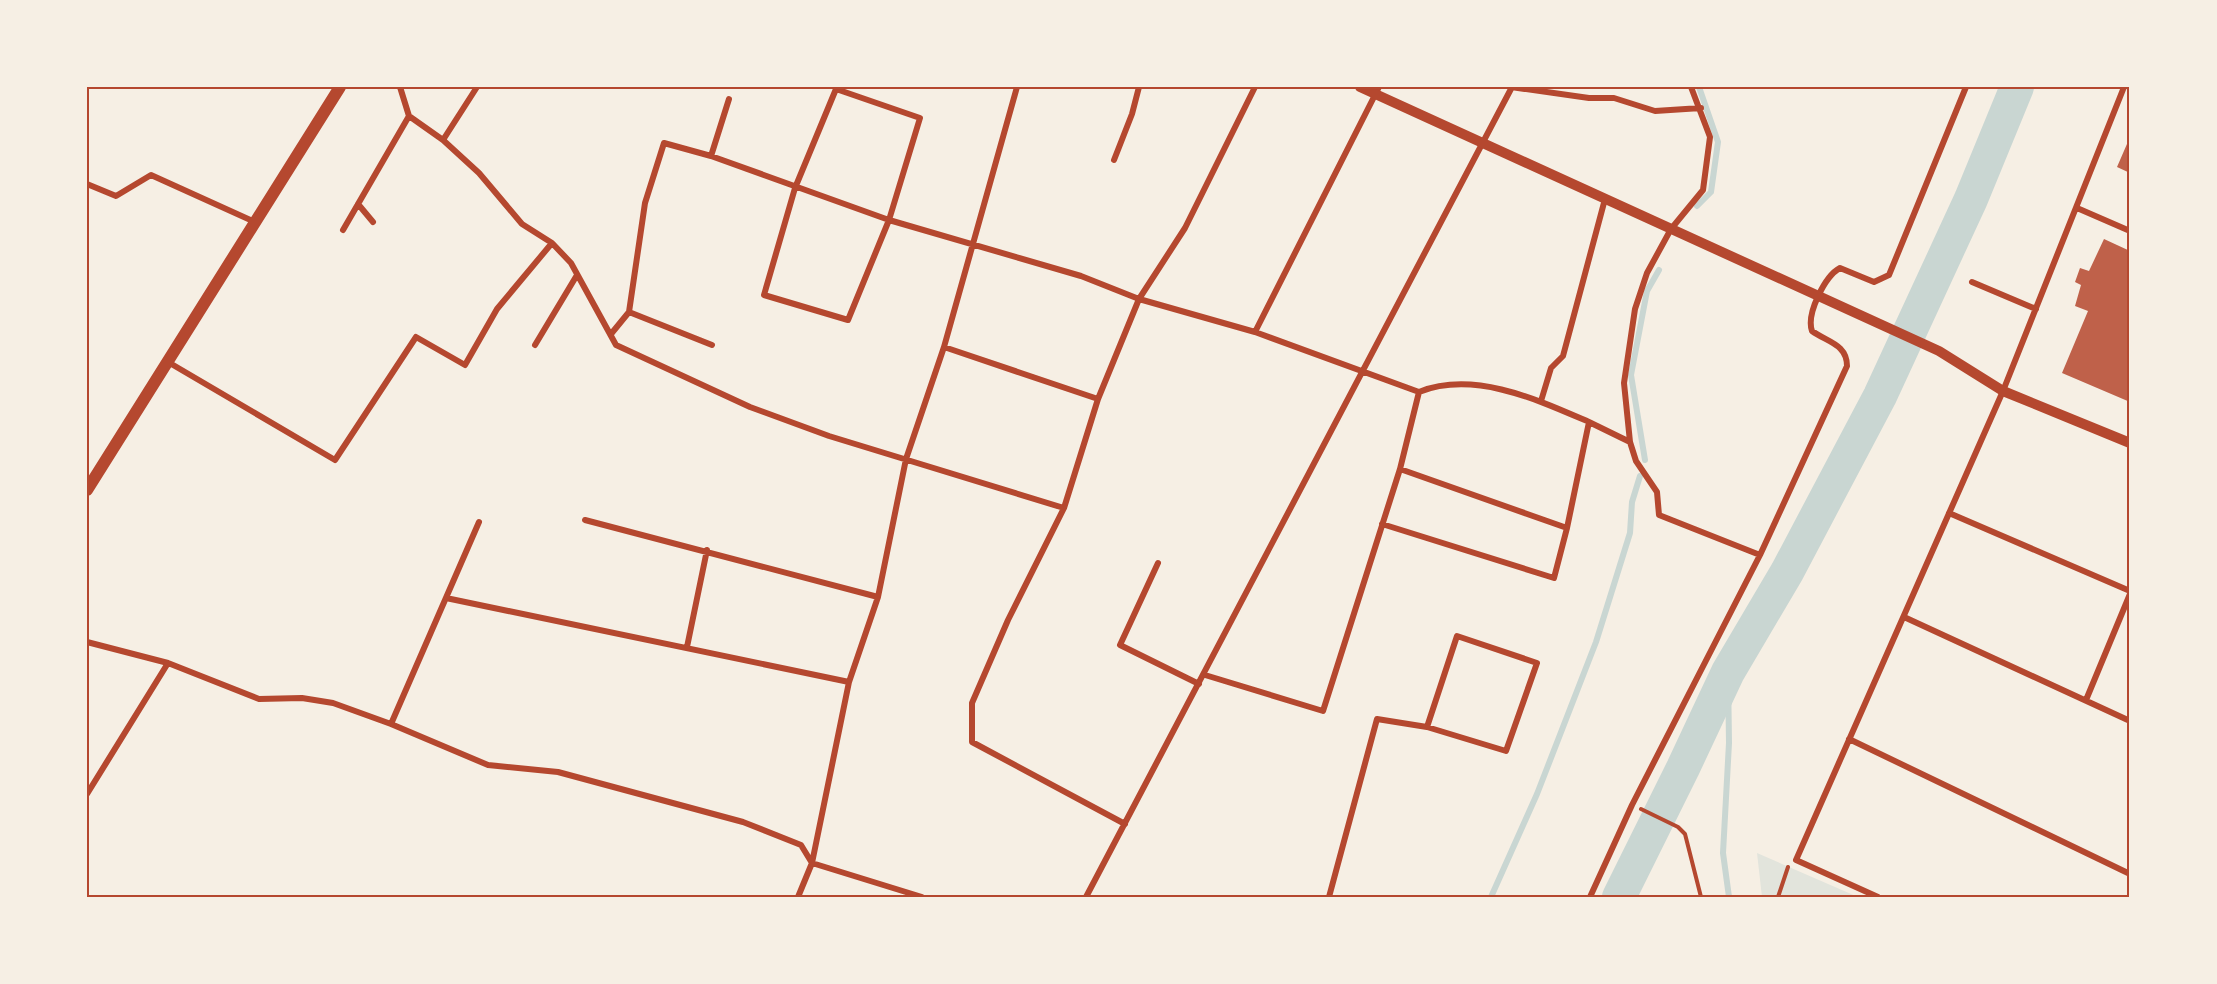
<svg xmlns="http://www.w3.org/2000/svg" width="2217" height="984" font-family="'PT Sans Narrow',sans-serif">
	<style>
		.green { fill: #e2e4dc }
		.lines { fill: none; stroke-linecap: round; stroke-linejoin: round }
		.stream { stroke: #c9d6d2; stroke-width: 6 }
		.river { stroke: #c9d6d2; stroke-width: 34 }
		.building { fill: #bf614a }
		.path { stroke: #b5482f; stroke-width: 4 }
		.minor { stroke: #b5482f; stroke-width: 6 }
		.tertiary { stroke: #b5482f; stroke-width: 10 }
		.secondary { stroke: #b5482f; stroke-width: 12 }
		.neatline { fill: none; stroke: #b5482f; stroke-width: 2 }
	</style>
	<rect width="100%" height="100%" fill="#f6efe4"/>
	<path class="green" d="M 1757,853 L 1858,897 L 1762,897 Z"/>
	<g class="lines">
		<path class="stream" d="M 1697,206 L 1711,192 L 1718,142 L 1699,87
			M 1645,460 L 1631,375 L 1647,291 L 1659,270
			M 1728,672 L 1729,743 L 1723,853 L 1729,897
			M 1491,897 L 1537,794 L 1596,642 L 1630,533 L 1632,502 L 1640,476"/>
		<path class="river" d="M 1619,897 L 1683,768 L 1728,672 L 1787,572 L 1880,396 L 1971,199 L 2017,87"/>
	</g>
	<path class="building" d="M 2130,137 L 2130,173 L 2117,167 Z
		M 2104,239 L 2130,251 L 2130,402 L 2062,373 L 2088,311 L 2075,306 L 2081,285 L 2075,282 L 2080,268 L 2089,271 Z"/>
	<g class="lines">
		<path class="path" d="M 1641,809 L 1678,827 L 1685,834 L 1701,897
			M 1778,897 L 1788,867"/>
		<path class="minor" d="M 400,87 L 409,116 L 443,140 L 479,173 L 522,224 L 552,243 L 571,263 L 616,345 L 750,407 L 829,436 L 1064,508
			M 1511,87 L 1589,98 L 1614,98 L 1655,111 L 1701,108
			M 1691,87 L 1710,137 L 1703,190 L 1671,229 L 1647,273 L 1635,309 L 1624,383 L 1630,442 L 1636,461 L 1657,492 L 1659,515 L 1760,555
			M 836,89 L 920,118 L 889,220 L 848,320 L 764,295 L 795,188 Z
			M 443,140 L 477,87
			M 711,156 L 729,99
			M 1114,160 L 1132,114 L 1139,87
			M 87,184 L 116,196 L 151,175 L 255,222
			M 358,204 L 373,222
			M 2077,208 L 2130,231
			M 343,230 L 409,116
			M 1972,282 L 2036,309
			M 629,312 L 712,345
			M 1255,332 L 1379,87
			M 611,334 L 629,312 L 645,203 L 664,143 L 711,156 L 889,220 L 1081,276 L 1139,299 L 1255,332 L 1419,392 L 1400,469 L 1323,711 L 1205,675
			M 535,345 L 577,275
			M 944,347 L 1098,399
			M 168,362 L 335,460 L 416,337 L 465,365 L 497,309 L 552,243
			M 1419,392 C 1474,370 1538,400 1589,422 L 1567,528
			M 1541,401 L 1551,368 L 1563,356 L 1605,199
			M 1589,422 L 1630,442
			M 1949,513 L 2130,591
			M 585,520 L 878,597
			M 1382,524 L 1554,578 L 1567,528 L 1400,469
			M 1158,563 L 1120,645 L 1199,684
			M 446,598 L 849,682
			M 1904,617 L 2130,721
			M 87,642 L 168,663 L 259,699 L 302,698 L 333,703 L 391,724 L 479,522
			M 687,647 L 707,550
			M 2086,700 L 2130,594
			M 391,724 L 488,765 L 558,772 L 743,822 L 801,845 L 812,863 L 922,897
			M 1849,739 L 2130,874
			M 87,794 L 168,663
			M 1125,824 L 972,742 L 972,703 L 1008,620 L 1064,508 L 1098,399 L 1139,299 L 1185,228 L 1255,87
			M 798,897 L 812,863 L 849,682 L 878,597 L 906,459 L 944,347 L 1017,87
			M 1086,897 L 1512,87
			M 1329,897 L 1377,719 L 1427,727 L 1506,751 L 1537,663 L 1457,636 L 1427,727
			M 1590,897 L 1632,805 L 1760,555 L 1847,366 C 1847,344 1827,342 1812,331 C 1806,314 1825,276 1840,268 L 1874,282 L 1889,275 L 1966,87
			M 1878,897 L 1796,860 L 2003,391 L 2124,87"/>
		<path class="tertiary" d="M 1360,87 L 1939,351 L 2003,391 L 2130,443"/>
		<path class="secondary" d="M 87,490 L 340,87"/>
	</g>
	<rect width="2217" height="984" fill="none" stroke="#f6efe4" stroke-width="177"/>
	<rect x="88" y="88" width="2040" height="808" class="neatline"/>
</svg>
